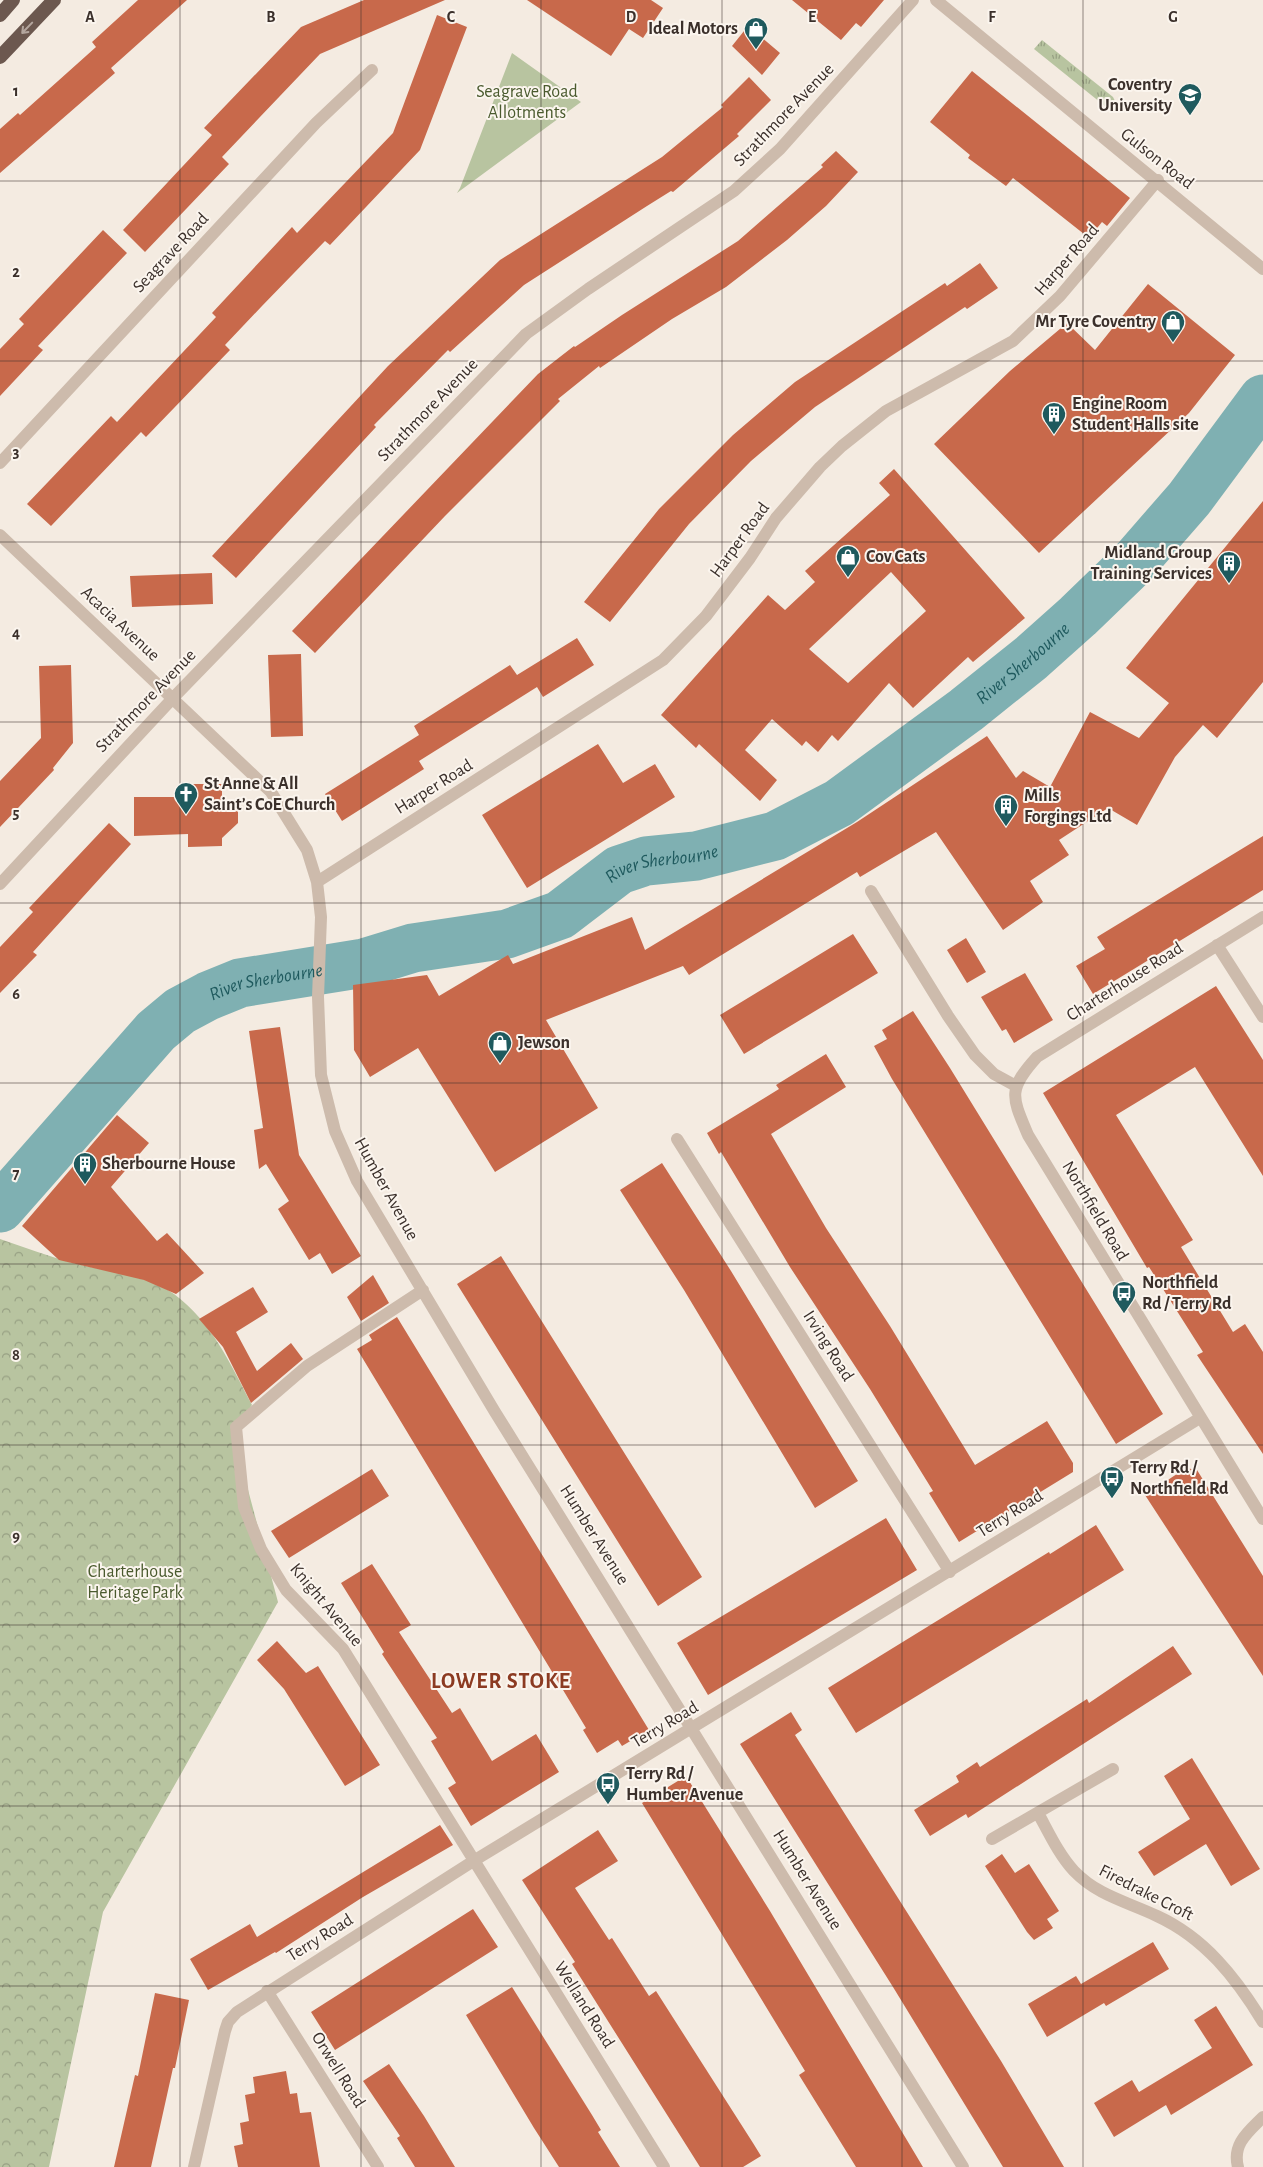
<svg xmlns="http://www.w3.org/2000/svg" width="1263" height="2167" font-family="'Alegreya Sans',sans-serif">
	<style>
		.grass { fill: url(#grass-tufts) }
		.forest { fill: url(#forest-crowns) }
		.garden { fill: #b8c4a0 }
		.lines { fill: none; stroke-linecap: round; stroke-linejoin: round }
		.river { stroke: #7fb0b2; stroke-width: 49 }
		.building { fill: #c8694b; fill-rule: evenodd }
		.minor { stroke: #cdbbac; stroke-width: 12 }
		.trunk { stroke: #6c584f; stroke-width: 14 }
		.oneway { stroke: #b4a69e }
		.grid { fill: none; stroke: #3b302b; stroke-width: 1; stroke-opacity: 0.55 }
		.labels { text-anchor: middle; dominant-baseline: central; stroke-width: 4; stroke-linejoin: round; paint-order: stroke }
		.poi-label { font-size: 18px; font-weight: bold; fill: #3b302b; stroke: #fbf5ee; text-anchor: start }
		.park-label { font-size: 18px; fill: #4a5a2e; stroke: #fbf5ee }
		.street-label { font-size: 18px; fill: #3b302b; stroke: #fbf5ee }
		.water-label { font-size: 19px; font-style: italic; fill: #1f5a5e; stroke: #fbf5ee }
		.district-label { font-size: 22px; font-weight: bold; letter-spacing: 1px; fill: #8c3b22; stroke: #fbf5ee }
		.grid-label { font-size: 16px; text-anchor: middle; font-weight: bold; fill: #3b302b; stroke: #fbf5ee; stroke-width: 4; stroke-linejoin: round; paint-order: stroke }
	</style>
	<defs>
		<pattern id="grass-tufts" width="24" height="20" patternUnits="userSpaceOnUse" patternTransform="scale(1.25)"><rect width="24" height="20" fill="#b8c4a0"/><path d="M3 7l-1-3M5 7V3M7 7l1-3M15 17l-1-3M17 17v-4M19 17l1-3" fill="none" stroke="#97a083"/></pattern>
		<pattern id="forest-crowns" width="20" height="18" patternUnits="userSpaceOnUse" patternTransform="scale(1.25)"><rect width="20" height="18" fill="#b8c4a0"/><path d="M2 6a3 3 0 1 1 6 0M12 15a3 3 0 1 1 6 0" fill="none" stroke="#97a083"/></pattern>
	</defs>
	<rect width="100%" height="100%" fill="#f4ebe1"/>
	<path class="grass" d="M 1042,40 L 1113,97 L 1116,103 L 1111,111 L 1034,49 Z"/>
	<path class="forest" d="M 0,1239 C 24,1247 48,1256 73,1263 C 103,1271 149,1275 174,1294 C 212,1322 231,1365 252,1405 L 236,1427 L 239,1456 L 278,1602 L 103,1912 L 49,2167 L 0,2167 Z"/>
	<path class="garden" d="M 512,53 L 581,102 L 457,193 L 460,188 Z"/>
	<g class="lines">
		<path class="river" id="s1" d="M 0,1208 L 156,1031 L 180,1011 L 208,996 L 240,983 L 364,963 L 413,948 L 507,934 L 560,915 L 619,870 L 646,861 L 696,856 L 775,836 L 839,803 L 966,710 L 1031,658 L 1078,616 L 1135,561 L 1189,499 L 1263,399"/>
	</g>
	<path class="building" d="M 138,0 L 187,0 L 111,68 L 115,73 L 0,173 L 0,129 L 18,113 L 20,115 L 96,47 L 92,42 Z
		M 364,0 L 445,0 L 320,54 L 222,157 L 229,164 L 145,252 L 123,230 L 212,135 L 204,128 L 301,27 Z
		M 527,0 L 651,0 L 663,8 L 643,38 L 629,29 L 611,56 Z
		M 792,0 L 884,0 L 861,27 L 856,23 L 841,40 Z
		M 437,15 L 467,27 L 420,150 L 330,245 L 325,241 L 262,306 L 225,345 L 230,350 L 146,437 L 141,432 L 51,526 L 27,504 L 111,416 L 117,422 L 216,317 L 212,313 L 292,227 L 297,233 L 393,133 Z
		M 748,26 L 780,53 L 762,75 L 732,46 Z
		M 972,71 L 1130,198 L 1107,226 L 1102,222 L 1089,238 L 1013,178 L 1006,186 L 968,158 L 970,155 L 930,122 Z
		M 749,77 L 771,100 L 737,134 L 739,136 L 673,192 L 671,191 L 647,206 L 524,285 L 450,352 L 448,350 L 374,425 L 376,427 L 236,578 L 212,556 L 388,366 L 500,260 L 662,157 L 723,107 L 721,105 Z
		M 836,151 L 858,172 L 826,206 L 787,240 L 726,287 L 672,319 L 600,368 L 599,366 L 558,399 L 560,401 L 445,516 L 315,653 L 292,631 L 538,374 L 574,346 L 575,347 L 622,315 L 738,241 L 823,167 L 821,165 Z
		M 103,230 L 127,253 L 38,346 L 43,350 L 0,396 L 0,349 L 24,324 L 19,319 Z
		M 980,263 L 998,288 L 967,309 L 965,307 L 815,407 L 751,461 L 689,524 L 610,622 L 584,602 L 659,509 L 733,435 L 795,382 L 945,283 L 947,286 Z
		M 1148,284 L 1235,355 L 1189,413 L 1039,553 L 934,444 L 1010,371 L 1067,323 L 1095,350 Z
		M 894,469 L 1025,618 L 973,662 L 968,657 L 913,708 L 889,683 L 838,741 L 832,735 L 818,752 L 806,741 L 802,746 L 772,719 L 745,750 L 777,780 L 760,801 L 699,744 L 696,748 L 661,715 L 768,595 L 785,610 L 815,582 L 805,571 L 890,495 L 879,483 ZM 891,572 L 926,611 L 848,683 L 809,649 Z
		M 1263,501 L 1263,682 L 1217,738 L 1203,725 L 1175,757 L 1137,825 L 1108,808 L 1059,840 L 1069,855 L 1030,881 L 1043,902 L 1003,930 L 936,832 L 860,877 L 857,872 L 689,975 L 683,966 L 546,1020 L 598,1108 L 495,1172 L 418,1048 L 370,1077 L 354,1050 L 353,985 L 427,975 L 439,996 L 508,955 L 513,964 L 632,917 L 645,950 L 857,822 L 987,736 L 1016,778 L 1023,771 L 1050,787 L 1090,712 L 1139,738 L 1169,703 L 1126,668 Z
		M 212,573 L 213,604 L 132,607 L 130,576 Z
		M 577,638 L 594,665 L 543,697 L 537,687 L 419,761 L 424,769 L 342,821 L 325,794 L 419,735 L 414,726 L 510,665 L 517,675 Z
		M 301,654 L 303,736 L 271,737 L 268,655 Z
		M 71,665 L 73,743 L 53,768 L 54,770 L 0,827 L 0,781 L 41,738 L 39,666 Z
		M 598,744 L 623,783 L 655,764 L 675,797 L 527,888 L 482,815 Z
		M 190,784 L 222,784 L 222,801 L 238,801 L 238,823 L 222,838 L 222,846 L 188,847 L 188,834 L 134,836 L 134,797 L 191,797 Z
		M 109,823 L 131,844 L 33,952 L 37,955 L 0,993 L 0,947 L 33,912 L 29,908 Z
		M 1263,836 L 1263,890 L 1093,994 L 1076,966 L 1105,949 L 1097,937 Z
		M 853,934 L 878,973 L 744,1054 L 720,1015 Z
		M 966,938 L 986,972 L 967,983 L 947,950 Z
		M 1025,973 L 1053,1020 L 1014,1043 L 1006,1029 L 1002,1031 L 981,997 Z
		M 1216,986 L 1263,1060 L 1263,1176 L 1195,1067 L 1116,1115 L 1193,1240 L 1181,1247 L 1233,1332 L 1245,1324 L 1263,1352 L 1263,1454 L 1197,1355 L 1203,1352 L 1149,1267 L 1147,1268 L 1043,1093 Z
		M 913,1011 L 950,1068 L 1163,1414 L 1116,1444 L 892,1079 L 874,1046 L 887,1039 L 882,1030 Z
		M 280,1027 L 299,1155 L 361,1256 L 332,1274 L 320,1253 L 309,1260 L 278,1209 L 289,1201 L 266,1164 L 259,1169 L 254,1130 L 263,1128 L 249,1031 Z
		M 826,1054 L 846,1087 L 771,1134 L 826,1228 L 890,1326 L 975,1465 L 1047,1421 L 1073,1463 L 1073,1472 L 959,1542 L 929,1493 L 933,1491 L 870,1389 L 790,1267 L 721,1152 L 719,1154 L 707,1133 L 779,1089 L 776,1085 Z
		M 117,1115 L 149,1143 L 111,1187 L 157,1241 L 167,1233 L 204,1273 L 176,1294 L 144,1280 L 59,1260 L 22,1226 Z
		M 662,1163 L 731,1271 L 858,1481 L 815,1508 L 684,1290 L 620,1190 Z
		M 501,1256 L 702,1577 L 658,1606 L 457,1284 Z
		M 373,1275 L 389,1303 L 361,1321 L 347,1297 Z
		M 253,1287 L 268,1312 L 236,1332 L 257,1371 L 291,1343 L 303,1359 L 251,1403 L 223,1347 L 199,1319 Z
		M 397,1317 L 649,1730 L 622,1746 L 618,1740 L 597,1753 L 583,1730 L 586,1728 L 357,1349 L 372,1340 L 369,1335 Z
		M 1186,1468 L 1197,1470 L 1263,1576 L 1263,1676 L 1145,1495 Z
		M 372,1469 L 389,1496 L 289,1558 L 271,1531 Z
		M 886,1518 L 917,1570 L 708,1695 L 677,1643 Z
		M 1096,1525 L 1124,1570 L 856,1733 L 828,1688 L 1049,1552 L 1050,1554 Z
		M 372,1564 L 411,1625 L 399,1632 L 452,1713 L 460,1708 L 492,1761 L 536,1734 L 559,1772 L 471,1826 L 448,1788 L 456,1783 L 431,1741 L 437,1738 L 382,1654 L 384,1652 L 341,1583 Z
		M 277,1641 L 306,1673 L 318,1666 L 380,1765 L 345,1786 L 284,1689 L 257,1660 Z
		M 1173,1646 L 1192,1674 L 968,1818 L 966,1814 L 930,1836 L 914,1810 L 959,1782 L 956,1776 L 977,1762 L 980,1767 L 1087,1699 L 1089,1703 Z
		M 791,1712 L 802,1730 L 795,1735 L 1001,2061 L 1064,2167 L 1003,2167 L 893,1987 L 740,1744 Z
		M 1192,1758 L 1260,1869 L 1231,1886 L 1206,1844 L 1154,1876 L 1138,1852 L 1190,1819 L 1164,1776 Z
		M 686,1776 L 770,1911 L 923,2167 L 856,2167 L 799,2075 L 805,2071 L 642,1803 Z
		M 440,1825 L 453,1845 L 363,1897 L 276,1953 L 275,1952 L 208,1990 L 190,1959 L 250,1924 L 257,1937 Z
		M 598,1830 L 618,1861 L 575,1888 L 609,1940 L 612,1938 L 649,1996 L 656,1991 L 753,2143 L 761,2156 L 743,2167 L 700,2167 L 572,1964 L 575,1962 L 522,1880 Z
		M 1002,1854 L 1015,1873 L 1029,1864 L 1059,1911 L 1047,1919 L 1053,1928 L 1034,1940 L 1027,1932 L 985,1866 Z
		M 473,1909 L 498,1947 L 335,2050 L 311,2012 Z
		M 1153,1942 L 1169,1969 L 1106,2006 L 1104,2003 L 1047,2037 L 1028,2004 L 1076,1976 L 1081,1984 Z
		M 512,1987 L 592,2115 L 601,2130 L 598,2132 L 620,2167 L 559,2167 L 534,2128 L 466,2015 Z
		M 155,1993 L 189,2000 L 175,2068 L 173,2068 L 151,2167 L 114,2167 L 135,2075 L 138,2076 Z
		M 1216,2006 L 1253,2065 L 1171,2115 L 1166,2105 L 1114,2137 L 1094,2103 L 1132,2080 L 1139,2092 L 1212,2048 L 1194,2020 Z
		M 389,2064 L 424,2116 L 455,2167 L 415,2167 L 397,2138 L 400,2136 L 363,2081 Z
		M 286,2071 L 290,2094 L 297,2093 L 300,2113 L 311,2112 L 320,2167 L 238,2167 L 234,2146 L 243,2144 L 240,2123 L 249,2121 L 245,2095 L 255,2093 L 253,2077 Z"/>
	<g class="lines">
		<path class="minor" d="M 936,0 L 1263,269
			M 0,463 L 316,123 L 372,70
			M 0,535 L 271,792 L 307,850 L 317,882 L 321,917 L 318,997 L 321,1075 L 335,1131 L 357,1181 L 495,1412 L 963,2167
			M 317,882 L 663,660 L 706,616 L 750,558 L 776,518 L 820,467 L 842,446 L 886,411 L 1013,341 L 1060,296 L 1158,180
			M 0,884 L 173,698 L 526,334 L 588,289 L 734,191 L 780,149 L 913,0
			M 871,891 L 948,1016 L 975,1055 L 994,1074 L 1016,1086
			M 1263,917 L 1037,1057 C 1007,1090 1012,1097 1028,1135 L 1263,1519
			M 1217,945 L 1263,1017
			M 677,1139 L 950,1572
			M 423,1290 L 307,1366 L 236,1427 L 244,1507 L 261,1549 L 286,1590 L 343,1649 L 664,2167
			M 1038,1813 C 1049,1833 1059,1855 1074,1871 C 1098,1896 1128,1902 1157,1916 C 1205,1938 1236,1978 1263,2022
			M 992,1839 L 1113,1769
			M 267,1991 L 378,2167
			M 194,2167 L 225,2031 L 228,2022 L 237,2012 L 475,1860 L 1200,1418
			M 1238,2167 C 1232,2144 1248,2132 1263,2117"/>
		<path class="trunk" d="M 0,15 L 13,0
			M 0,57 L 54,0"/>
	</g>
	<defs><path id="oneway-shaft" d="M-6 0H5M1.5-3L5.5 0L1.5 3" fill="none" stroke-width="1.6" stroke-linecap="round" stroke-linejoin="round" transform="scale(1.25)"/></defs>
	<use class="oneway" href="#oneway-shaft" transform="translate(27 28) rotate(134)"/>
	<path class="grid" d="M 180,0 L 180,2167M 361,0 L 361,2167M 541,0 L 541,2167M 722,0 L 722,2167M 902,0 L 902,2167M 1083,0 L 1083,2167M 0,181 L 1263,181M 0,361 L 1263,361M 0,542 L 1263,542M 0,722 L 1263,722M 0,903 L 1263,903M 0,1083 L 1263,1083M 0,1264 L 1263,1264M 0,1445 L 1263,1445M 0,1625 L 1263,1625M 0,1806 L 1263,1806M 0,1986 L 1263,1986"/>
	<defs>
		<g id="shop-pin" transform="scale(1.25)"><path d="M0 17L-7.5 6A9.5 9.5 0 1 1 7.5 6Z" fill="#1f5a5e" stroke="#fbf5ee"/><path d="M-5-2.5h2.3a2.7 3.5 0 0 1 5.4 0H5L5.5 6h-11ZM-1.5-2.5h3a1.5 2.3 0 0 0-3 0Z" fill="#fff"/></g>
		<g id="university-pin" transform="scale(1.25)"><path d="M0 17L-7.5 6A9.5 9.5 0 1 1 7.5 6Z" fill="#1f5a5e" stroke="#fbf5ee"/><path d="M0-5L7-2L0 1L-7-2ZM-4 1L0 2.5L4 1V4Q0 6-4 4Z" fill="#fff"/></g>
		<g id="building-pin" transform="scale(1.25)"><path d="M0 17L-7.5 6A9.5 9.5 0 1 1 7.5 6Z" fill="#1f5a5e" stroke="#fbf5ee"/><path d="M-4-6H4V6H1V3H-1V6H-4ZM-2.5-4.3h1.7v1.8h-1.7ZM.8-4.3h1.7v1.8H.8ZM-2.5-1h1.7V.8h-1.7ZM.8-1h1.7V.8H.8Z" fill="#fff"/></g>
		<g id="church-pin" transform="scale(1.25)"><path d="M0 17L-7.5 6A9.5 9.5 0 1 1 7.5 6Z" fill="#1f5a5e" stroke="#fbf5ee"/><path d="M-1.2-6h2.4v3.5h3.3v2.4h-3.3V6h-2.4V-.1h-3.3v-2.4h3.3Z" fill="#fff"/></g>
		<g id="bus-pin" transform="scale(1.25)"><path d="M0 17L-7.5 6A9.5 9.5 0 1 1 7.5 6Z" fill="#1f5a5e" stroke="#fbf5ee"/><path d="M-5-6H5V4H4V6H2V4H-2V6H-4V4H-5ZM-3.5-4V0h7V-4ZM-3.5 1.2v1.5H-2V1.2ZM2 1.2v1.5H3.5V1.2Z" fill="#fff"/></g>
	</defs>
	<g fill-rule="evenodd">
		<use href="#shop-pin" x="756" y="29"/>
		<use href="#university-pin" x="1190" y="95"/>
		<use href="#shop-pin" x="1173" y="322"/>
		<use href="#building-pin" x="1054" y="414"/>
		<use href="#shop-pin" x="848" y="557"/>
		<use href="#building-pin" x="1229" y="563"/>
		<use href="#church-pin" x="186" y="794"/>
		<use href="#building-pin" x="1006" y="806"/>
		<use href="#shop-pin" x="500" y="1043"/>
		<use href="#building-pin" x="85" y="1164"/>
		<use href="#bus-pin" x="1124" y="1293"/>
		<use href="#bus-pin" x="1112" y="1478"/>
		<use href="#bus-pin" x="608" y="1784"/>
	</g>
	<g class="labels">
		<g class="poi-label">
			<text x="738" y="29" text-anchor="end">Ideal Motors</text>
			<text x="1172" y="85" text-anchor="end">Coventry<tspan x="1172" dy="21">University</tspan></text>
			<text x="1156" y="322" text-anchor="end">Mr Tyre Coventry</text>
			<text x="1072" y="404">Engine Room<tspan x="1072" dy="21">Student Halls site</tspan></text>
			<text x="1212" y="553" text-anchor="end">Midland Group<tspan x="1212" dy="21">Training Services</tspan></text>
			<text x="866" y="557">Cov Cats</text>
			<text x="204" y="784">St Anne &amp; All<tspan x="204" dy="21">Saint’s CoE Church</tspan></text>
			<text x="1024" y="796">Mills<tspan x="1024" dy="21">Forgings Ltd</tspan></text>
			<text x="518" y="1043">Jewson</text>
			<text x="102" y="1164">Sherbourne House</text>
			<text x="1142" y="1283">Northfield<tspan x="1142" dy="21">Rd / Terry Rd</tspan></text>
			<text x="1130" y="1468">Terry Rd /<tspan x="1130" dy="21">Northfield Rd</tspan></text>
			<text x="626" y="1774">Terry Rd /<tspan x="626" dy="21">Humber Avenue</tspan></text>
		</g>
		<g class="park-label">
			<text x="527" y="92">Seagrave Road<tspan x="527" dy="21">Allotments</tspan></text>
			<text x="135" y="1572">Charterhouse<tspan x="135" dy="21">Heritage Park</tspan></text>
		</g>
		<g class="street-label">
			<text transform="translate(784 115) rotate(-46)">Strathmore Avenue</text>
			<text transform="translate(1157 159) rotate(38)">Gulson Road</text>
			<text transform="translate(171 253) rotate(-47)">Seagrave Road</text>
			<text transform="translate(1067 260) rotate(-49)">Harper Road</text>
			<text transform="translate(428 410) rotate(-46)">Strathmore Avenue</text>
			<text transform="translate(740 540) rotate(-54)">Harper Road</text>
			<text transform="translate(120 624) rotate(43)">Acacia Avenue</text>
			<text transform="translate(146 701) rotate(-46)">Strathmore Avenue</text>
			<text transform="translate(434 787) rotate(-32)">Harper Road</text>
			<text transform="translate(1125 982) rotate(-32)">Charterhouse Road</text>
			<text transform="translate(386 1189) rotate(61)">Humber Avenue</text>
			<text transform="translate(1095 1211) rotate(59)">Northfield Road</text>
			<text transform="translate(828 1346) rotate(58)">Irving Road</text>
			<text transform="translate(1010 1514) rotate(-32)">Terry Road</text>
			<text transform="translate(594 1535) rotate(58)">Humber Avenue</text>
			<text transform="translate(326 1605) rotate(50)">Knight Avenue</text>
			<text transform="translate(665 1725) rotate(-31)">Terry Road</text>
			<text transform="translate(807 1880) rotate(58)">Humber Avenue</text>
			<text transform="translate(1146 1893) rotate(27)">Firedrake Croft</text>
			<text transform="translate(320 1938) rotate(-32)">Terry Road</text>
			<text transform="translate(584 2005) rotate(58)">Welland Road</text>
			<text transform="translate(338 2070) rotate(58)">Orwell Road</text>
		</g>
		<g class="water-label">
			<text stroke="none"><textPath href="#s1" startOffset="1199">River Sherbourne</textPath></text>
			<text stroke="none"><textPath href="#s1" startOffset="779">River Sherbourne</textPath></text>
			<text stroke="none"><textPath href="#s1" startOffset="359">River Sherbourne</textPath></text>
		</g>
		<g class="district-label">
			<text x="501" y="1681">LOWER STOKE</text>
		</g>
	</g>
	<g class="grid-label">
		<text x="90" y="22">A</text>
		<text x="271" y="22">B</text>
		<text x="451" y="22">C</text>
		<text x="631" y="22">D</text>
		<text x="812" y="22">E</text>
		<text x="992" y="22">F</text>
		<text x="1173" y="22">G</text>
		<text x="16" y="96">1</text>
		<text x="16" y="277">2</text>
		<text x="16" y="457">3</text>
		<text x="16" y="638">4</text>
		<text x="16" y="818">5</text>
		<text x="16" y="999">6</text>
		<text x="16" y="1179">7</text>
		<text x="16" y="1360">8</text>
		<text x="16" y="1541">9</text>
	</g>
</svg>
